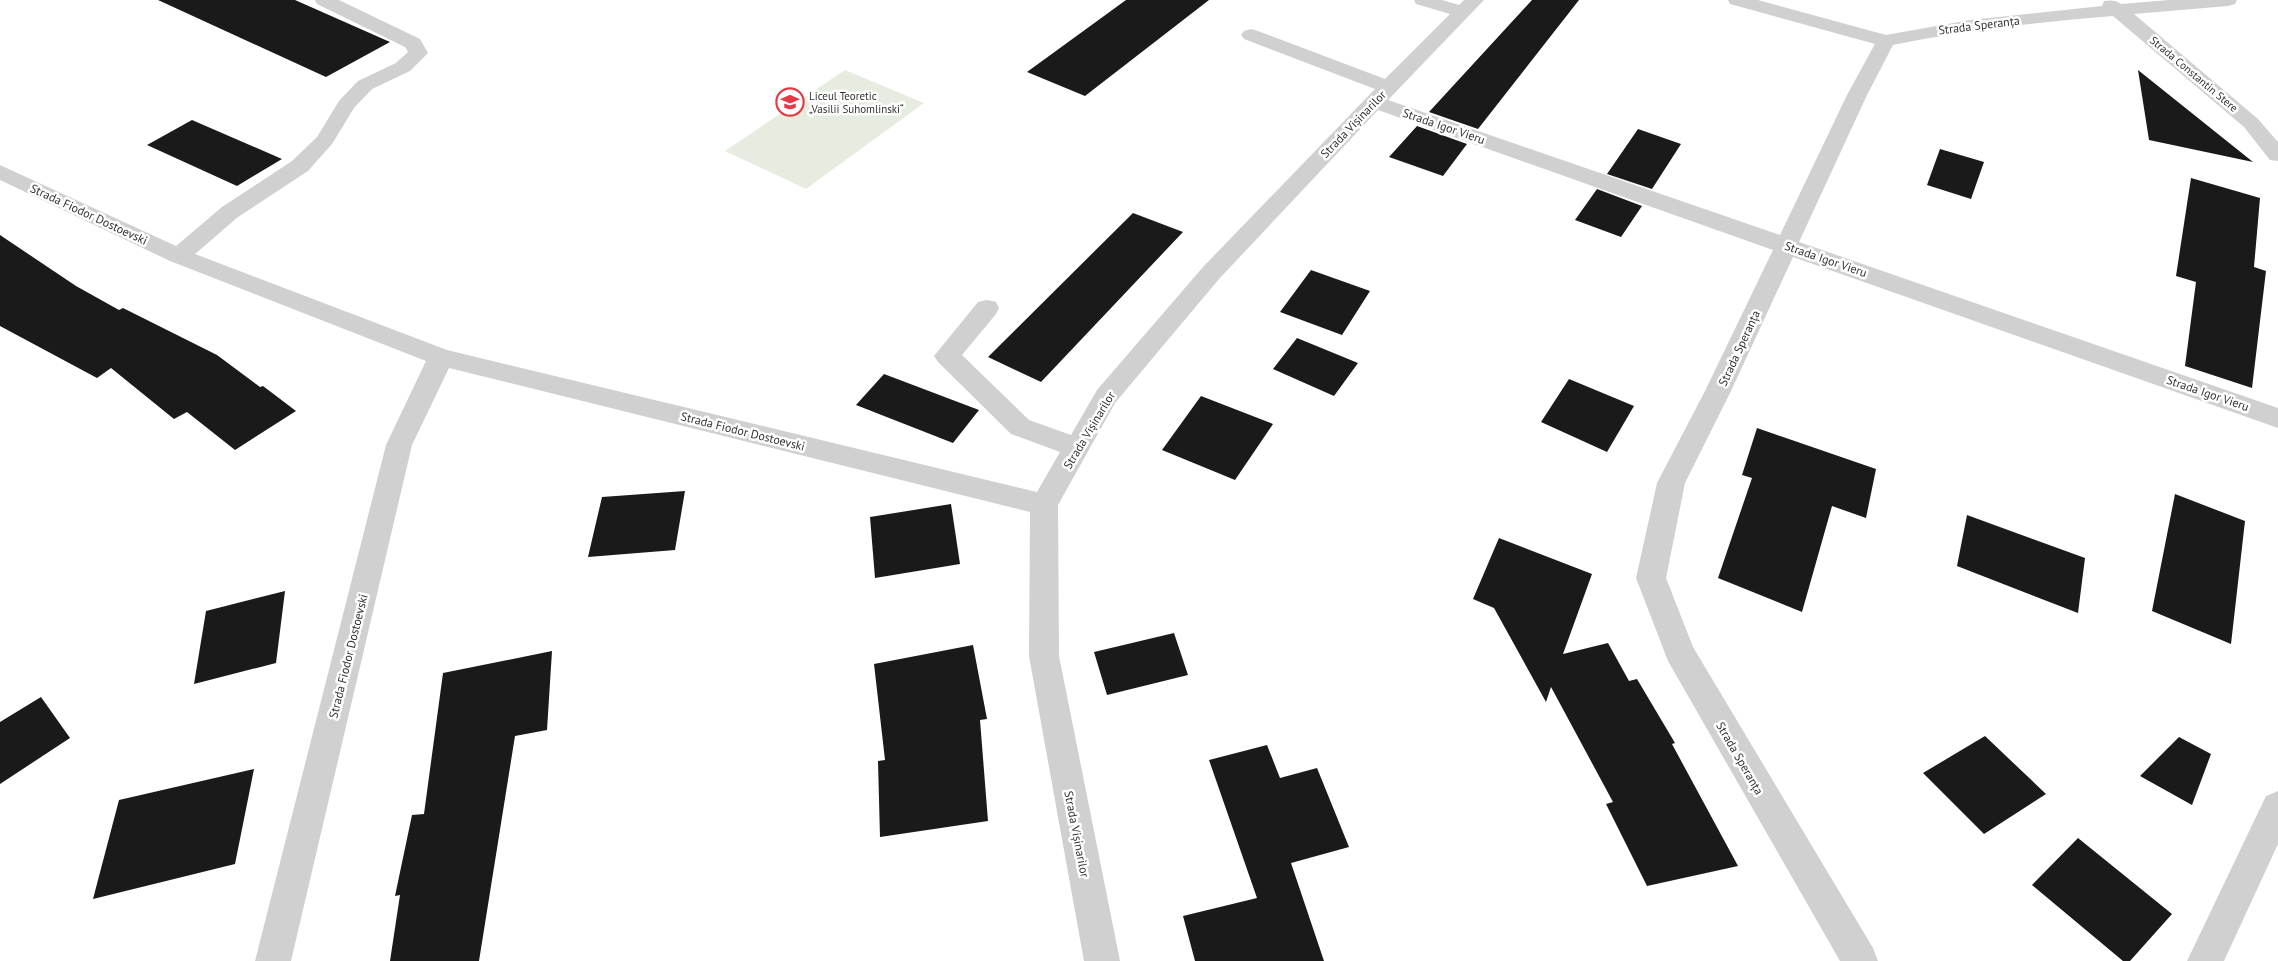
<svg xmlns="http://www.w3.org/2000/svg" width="2278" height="961" font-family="'PT Sans',sans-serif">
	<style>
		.green { fill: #e6ecdf }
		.building { fill: #1a1a1a }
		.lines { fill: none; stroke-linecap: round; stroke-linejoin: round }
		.minor { fill: #d0d0d0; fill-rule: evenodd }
		.labels { text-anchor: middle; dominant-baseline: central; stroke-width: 5; stroke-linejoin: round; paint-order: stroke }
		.far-street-label { font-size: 11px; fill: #333; stroke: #fff }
		.far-poi-label { font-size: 11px; fill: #333; stroke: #fff; text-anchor: start }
		.street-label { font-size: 12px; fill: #333; stroke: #fff }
	</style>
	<rect width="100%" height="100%" fill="#fff"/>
	<path class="green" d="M 845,70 L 924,103 L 806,189 L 725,151 Z"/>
	<path class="building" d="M 158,0 L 295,0 L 390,42 L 326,77 Z
		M 1126,0 L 1209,0 L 1085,96 L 1027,72 Z
		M 1532,0 L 1579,0 L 1478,129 L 1429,112 Z
		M 2138,70 L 2253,162 L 2149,140 Z
		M 192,120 L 282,159 L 237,186 L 147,145 Z
		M 1417,126 L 1467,144 L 1443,176 L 1389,157 Z
		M 1638,129 L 1681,144 L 1652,189 L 1607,174 Z
		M 1940,149 L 1984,162 L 1971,199 L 1927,185 Z
		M 2191,178 L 2260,198 L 2254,267 L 2266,271 L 2252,388 L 2185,366 L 2196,282 L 2176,276 Z
		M 1597,189 L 1642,206 L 1621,237 L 1575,220 Z
		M 1133,213 L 1183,232 L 1041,382 L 988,357 Z
		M 0,235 L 76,286 L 119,310 L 123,308 L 217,355 L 260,387 L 263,386 L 296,411 L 235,450 L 187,412 L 174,419 L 111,368 L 97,378 L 0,326 Z
		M 1311,270 L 1370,291 L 1342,335 L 1280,312 Z
		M 1297,338 L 1358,363 L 1334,396 L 1273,369 Z
		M 884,374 L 979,410 L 953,443 L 856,405 Z
		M 1569,379 L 1634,406 L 1607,452 L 1541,422 Z
		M 1201,396 L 1273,424 L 1235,480 L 1162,450 Z
		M 1757,428 L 1876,469 L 1866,518 L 1832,506 L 1802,612 L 1718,578 L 1752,478 L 1742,475 Z
		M 685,491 L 675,550 L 588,557 L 602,497 Z
		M 2175,494 L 2245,521 L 2231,644 L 2152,611 Z
		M 951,504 L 960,564 L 875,578 L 870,517 Z
		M 1967,515 L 2085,558 L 2078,613 L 1957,566 Z
		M 1499,538 L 1592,574 L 1563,654 L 1608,643 L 1629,681 L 1637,679 L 1675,743 L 1672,744 L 1738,866 L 1647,886 L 1606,804 L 1613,802 L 1551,687 L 1546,702 L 1494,608 L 1473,599 Z
		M 285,591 L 276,663 L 194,684 L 206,611 Z
		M 1174,633 L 1188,675 L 1107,695 L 1094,652 Z
		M 973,645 L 987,719 L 980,720 L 988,821 L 880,837 L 878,761 L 885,760 L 874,664 Z
		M 552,651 L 547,730 L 515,736 L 479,961 L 390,961 L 400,895 L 395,896 L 412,815 L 424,814 L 443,673 Z
		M 41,697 L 70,738 L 0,784 L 0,722 Z
		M 1985,736 L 2046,794 L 1984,834 L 1923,773 Z
		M 2179,737 L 2211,754 L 2192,805 L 2140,776 Z
		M 1267,745 L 1280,778 L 1317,768 L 1349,847 L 1291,863 L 1324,961 L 1195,961 L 1183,916 L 1257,898 L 1209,760 Z
		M 254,769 L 235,864 L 93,899 L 119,800 Z
		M 2078,838 L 2172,914 L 2130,961 L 2123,961 L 2032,885 Z"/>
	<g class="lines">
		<path class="minor" d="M 315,0 L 339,0 L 420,39 L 428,53 L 410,71 L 372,89 L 354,108 L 332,144 L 308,171 L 238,217 L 195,254 L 447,350 L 1037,492 L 1060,452 L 1011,434 L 938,362 L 934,356 L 978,302 L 987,300 L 996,302 L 999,308 L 996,314 L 962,355 L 1029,420 L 1071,435 L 1097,390 L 1203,267 L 1375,89 L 1244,39 L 1241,35 L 1244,31 L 1251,29 L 1258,31 L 1385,79 L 1450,14 L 1416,4 L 1414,0 L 1442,0 L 1459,5 L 1464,0 L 1484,0 L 1388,100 L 1780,235 L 1847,95 L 1875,44 L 1730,4 L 1728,0 L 1758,0 L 1886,35 L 1970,20 L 2102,6 L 2104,1 C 2111,0 2116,0 2121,4 L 2169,0 L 2237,0 L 2235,4 L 2228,6 L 2134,14 L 2258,119 L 2278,142 L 2278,161 L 2270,160 L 2244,127 L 2113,16 C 2039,22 1966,30 1893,45 L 1867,95 L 1799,242 L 2278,408 L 2278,428 L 1793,257 L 1731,391 L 1685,483 L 1666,578 L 1693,647 L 1873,948 L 1878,961 L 1840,961 L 1668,661 L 1636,578 L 1657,483 L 1705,391 L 1773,250 L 1378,110 L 1219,279 L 1115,403 L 1058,505 L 1059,656 L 1120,961 L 1084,961 L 1029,656 L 1030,512 L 449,368 L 412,445 L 291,961 L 255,961 L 386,445 L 426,361 L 170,261 L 0,180 L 0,165 L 176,246 L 222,207 L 292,161 L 317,137 L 339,101 L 358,81 L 396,63 L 408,52 L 405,47 L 317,4 Z
			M 2278,791 L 2278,844 L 2224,961 L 2187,961 L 2266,796 Z"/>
	</g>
	<defs>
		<g id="school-ring" transform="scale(1.4375)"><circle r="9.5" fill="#fff" stroke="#e63946" stroke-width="1.5"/><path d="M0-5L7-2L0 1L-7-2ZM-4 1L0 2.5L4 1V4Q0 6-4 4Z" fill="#e63946"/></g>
	</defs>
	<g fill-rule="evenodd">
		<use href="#school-ring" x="790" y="102"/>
	</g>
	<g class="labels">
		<g class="far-street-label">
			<text transform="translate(2194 74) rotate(40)">Strada Constantin Stere</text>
		</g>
		<g class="far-poi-label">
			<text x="809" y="96">Liceul Teoretic<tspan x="809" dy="13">„Vasilii Suhomlinski“</tspan></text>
		</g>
		<g class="street-label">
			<text transform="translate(1979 25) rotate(-7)">Strada Speranța</text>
			<text transform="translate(1353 124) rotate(-46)">Strada Vișinarilor</text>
			<text transform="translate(1444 126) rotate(19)">Strada Igor Vieru</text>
			<text transform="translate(89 214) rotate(25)">Strada Fiodor Dostoevski</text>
			<text transform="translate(1826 259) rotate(19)">Strada Igor Vieru</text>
			<text transform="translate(1739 348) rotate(-65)">Strada Speranța</text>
			<text transform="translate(2208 393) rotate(19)">Strada Igor Vieru</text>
			<text transform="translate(1089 430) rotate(-59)">Strada Vișinarilor</text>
			<text transform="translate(743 431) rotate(14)">Strada Fiodor Dostoevski</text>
			<text transform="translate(348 656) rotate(-76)">Strada Fiodor Dostoevski</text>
			<text transform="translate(1740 758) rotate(60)">Strada Speranța</text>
			<text transform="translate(1077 834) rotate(79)">Strada Vișinarilor</text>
		</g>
	</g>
</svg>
